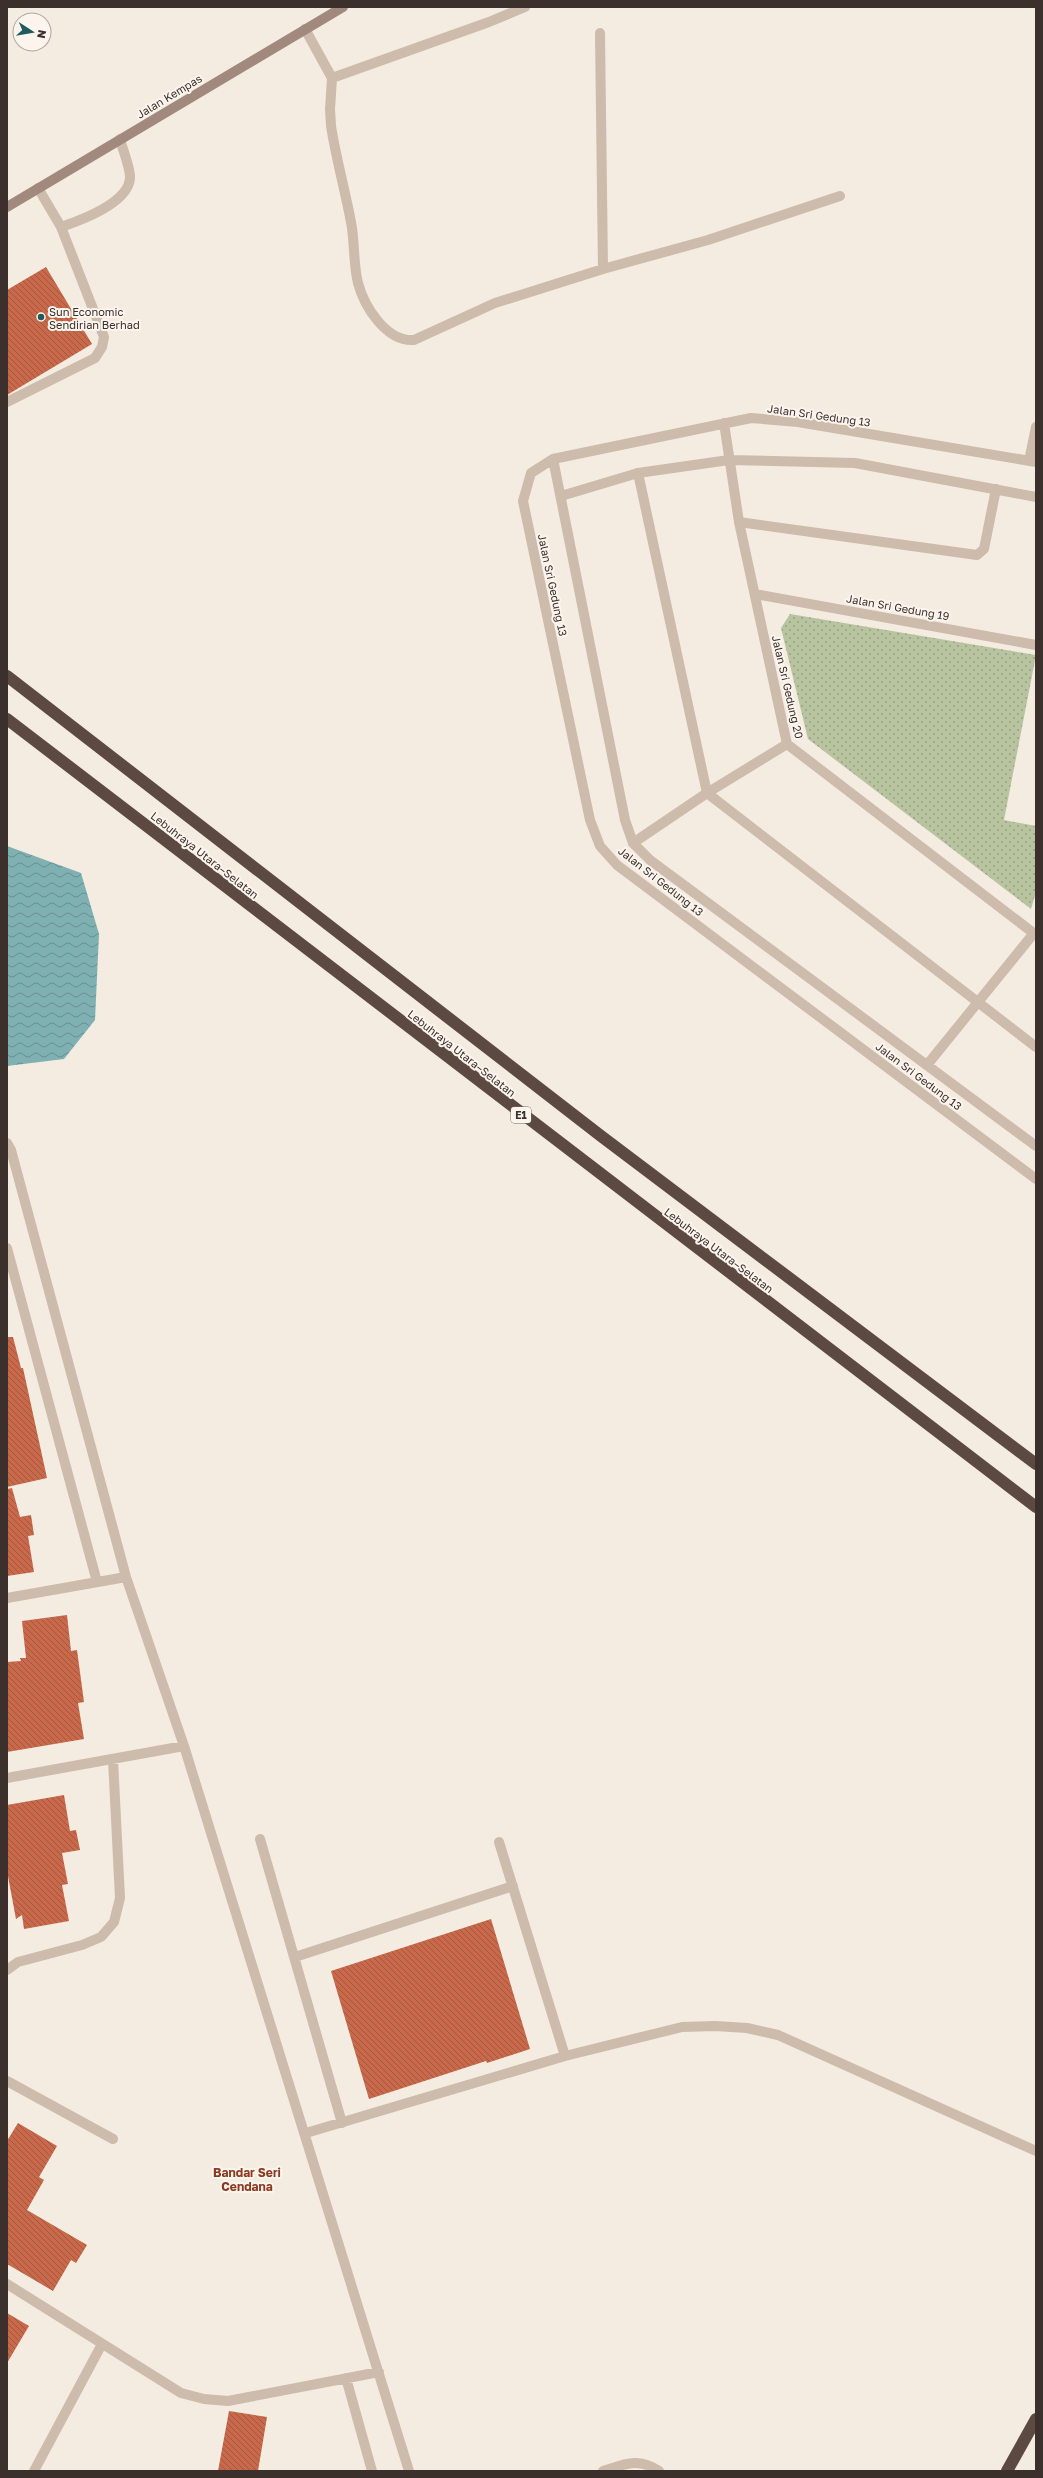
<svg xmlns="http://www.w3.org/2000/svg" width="1043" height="2478" font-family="'Golos Text',sans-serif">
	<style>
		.grass { fill: url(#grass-dots) }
		.water { fill: url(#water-waves) }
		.building { fill: url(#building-back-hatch) }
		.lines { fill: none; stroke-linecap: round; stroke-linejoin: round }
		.lane { stroke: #cdbbac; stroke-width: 10 }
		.street { stroke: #cdbbac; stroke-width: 10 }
		.secondary { stroke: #a18a7d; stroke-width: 10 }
		.highway { stroke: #5c4a42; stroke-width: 12 }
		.poi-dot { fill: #1f5a5e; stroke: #fbf5ee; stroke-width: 1.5 }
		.labels { text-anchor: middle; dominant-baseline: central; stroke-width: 4; stroke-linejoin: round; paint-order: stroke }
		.shield { fill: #fbf5ee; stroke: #756b66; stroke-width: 1 }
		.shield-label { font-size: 10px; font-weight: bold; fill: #3b302b }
		.street-label { font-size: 11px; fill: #3b302b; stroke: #fbf5ee }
		.poi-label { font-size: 11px; fill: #3b302b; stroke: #fbf5ee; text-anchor: start }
		.neighbourhood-label { font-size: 12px; font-weight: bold; fill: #8c3b22; stroke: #fbf5ee }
	</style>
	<defs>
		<pattern id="grass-dots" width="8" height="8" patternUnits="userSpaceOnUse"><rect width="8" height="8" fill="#b8c4a0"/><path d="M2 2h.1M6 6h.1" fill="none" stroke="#97a083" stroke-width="1.8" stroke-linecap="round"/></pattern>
		<pattern id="water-waves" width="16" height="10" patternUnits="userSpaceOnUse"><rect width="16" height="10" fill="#7fb0b2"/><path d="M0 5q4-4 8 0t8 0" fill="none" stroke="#699091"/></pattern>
		<pattern id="building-back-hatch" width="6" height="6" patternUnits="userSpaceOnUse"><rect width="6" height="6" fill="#c8694b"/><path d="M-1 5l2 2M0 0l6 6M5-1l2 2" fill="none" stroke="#a4573f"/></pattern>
	</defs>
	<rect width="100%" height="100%" fill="#f4ebe1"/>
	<path class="grass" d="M 790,614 L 1036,655 L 1004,820 L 1036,826 L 1036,892 L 1031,909 L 808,739 L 781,628 Z"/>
	<path class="water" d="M 7,846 L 81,873 L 99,934 L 95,1020 L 64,1059 L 7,1066 Z"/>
	<path class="building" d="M 46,267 L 92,344 L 7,395 L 7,290 Z
		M 7,1337 L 13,1337 L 21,1368 L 23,1368 L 47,1478 L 7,1487 Z
		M 12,1488 L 20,1517 L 31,1515 L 34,1535 L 28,1536 L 34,1572 L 7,1576 L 7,1489 Z
		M 67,1615 L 71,1651 L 77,1650 L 84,1702 L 78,1703 L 84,1739 L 7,1752 L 7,1662 L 21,1661 L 20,1658 L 26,1658 L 22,1621 Z
		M 64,1795 L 70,1831 L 76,1830 L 80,1850 L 62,1853 L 68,1884 L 62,1885 L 69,1921 L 24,1929 L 22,1915 L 16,1919 L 7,1871 L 7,1805 Z
		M 491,1919 L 530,2049 L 487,2063 L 486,2061 L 369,2099 L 331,1971 Z
		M 18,2123 L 57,2146 L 39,2177 L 44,2180 L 27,2210 L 87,2245 L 76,2263 L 71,2260 L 53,2291 L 7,2264 L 7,2141 Z
		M 7,2313 L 29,2326 L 7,2363 Z
		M 229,2411 L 267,2417 L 258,2471 L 218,2471 Z"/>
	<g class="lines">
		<path class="lane" d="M 38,188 L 61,227 C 82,220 131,202 130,176 C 129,164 123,151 120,139
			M 7,402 L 95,358 L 102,347 L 104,337 L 61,227
			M 638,473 L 707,793 L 1036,1047
			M 739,522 L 977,555 L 984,549 L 996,489
			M 633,843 L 707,793 L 787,744"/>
		<path class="street" d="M 305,29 L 332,78 L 330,109 L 331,126 C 336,158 345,190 351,222 C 355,242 353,263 358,283 C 364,306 386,342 414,340 L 495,303 L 603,269 L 708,240 L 840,196
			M 600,33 L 603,269
			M 332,78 L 489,22 L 525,7
			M 724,423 L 739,522 L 787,744 L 1036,935
			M 553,459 L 625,820 L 633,843 L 650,860 L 1036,1146
			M 1029,461 L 1036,427
			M 1036,462 L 798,422 L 751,418 L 553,459 L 531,473 L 523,501 L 590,820 L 600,846 L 617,865 L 1036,1179
			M 561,496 L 638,473 L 729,460 L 855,463 L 1036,497
			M 755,594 L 1036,645
			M 927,1065 L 1034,933
			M 7,1143 L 11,1150 L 126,1577 L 184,1746 L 409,2471
			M 7,1248 L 97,1582
			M 7,1598 L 126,1577
			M 7,1778 L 184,1746
			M 260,1839 L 342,2123
			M 499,1842 L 565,2056
			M 295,1957 L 513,1886
			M 7,1970 L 18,1962 L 82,1945 L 101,1937 L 114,1922 L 120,1898 L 113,1760
			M 7,2081 L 113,2139
			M 306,2133 L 565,2056 L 682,2027 L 715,2026 L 747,2028 L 778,2035 L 1036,2151
			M 7,2284 L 181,2393 L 204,2399 L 228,2401 L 379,2372
			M 346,2378 L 372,2471
			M 34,2471 L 102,2344
			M 603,2471 C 625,2464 638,2457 659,2471"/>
		<path class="secondary" d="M 7,207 L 343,7"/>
		<path class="highway" d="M 7,676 L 601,1136 L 1036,1464
			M 7,719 L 1036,1507
			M 1007,2471 L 1036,2419"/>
	</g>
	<circle class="poi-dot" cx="41" cy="317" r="4"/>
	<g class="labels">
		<rect class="shield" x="511" y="1107" width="20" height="16" rx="3"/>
		<g class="shield-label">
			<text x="521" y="1115">E1</text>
		</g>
		<g class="street-label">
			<text transform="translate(169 96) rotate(-31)">Jalan Kempas</text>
			<text transform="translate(819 415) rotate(8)">Jalan Sri Gedung 13</text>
			<text transform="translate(553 585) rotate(78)">Jalan Sri Gedung 13</text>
			<text transform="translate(898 607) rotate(10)">Jalan Sri Gedung 19</text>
			<text transform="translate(788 687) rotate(77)">Jalan Sri Gedung 20</text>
			<text transform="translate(205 855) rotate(38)">Lebuhraya Utara–Selatan</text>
			<text transform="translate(661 881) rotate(38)">Jalan Sri Gedung 13</text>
			<text transform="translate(462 1053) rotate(38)">Lebuhraya Utara–Selatan</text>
			<text transform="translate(919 1076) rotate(37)">Jalan Sri Gedung 13</text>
			<text transform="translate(719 1250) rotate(37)">Lebuhraya Utara–Selatan</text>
		</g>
		<g class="poi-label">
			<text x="49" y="311">Sun Economic<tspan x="49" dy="13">Sendirian Berhad</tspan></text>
		</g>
		<g class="neighbourhood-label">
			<text x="247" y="2172">Bandar Seri<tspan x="247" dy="14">Cendana</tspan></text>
		</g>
	</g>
	<rect width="1043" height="2478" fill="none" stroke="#3b302b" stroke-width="16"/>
	<g transform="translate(32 32) rotate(102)"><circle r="19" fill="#fbf5ee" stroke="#aea6a0"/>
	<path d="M0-3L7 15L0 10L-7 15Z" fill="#1f5a5e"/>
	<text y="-6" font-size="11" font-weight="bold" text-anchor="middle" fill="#3b302b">N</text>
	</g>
</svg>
